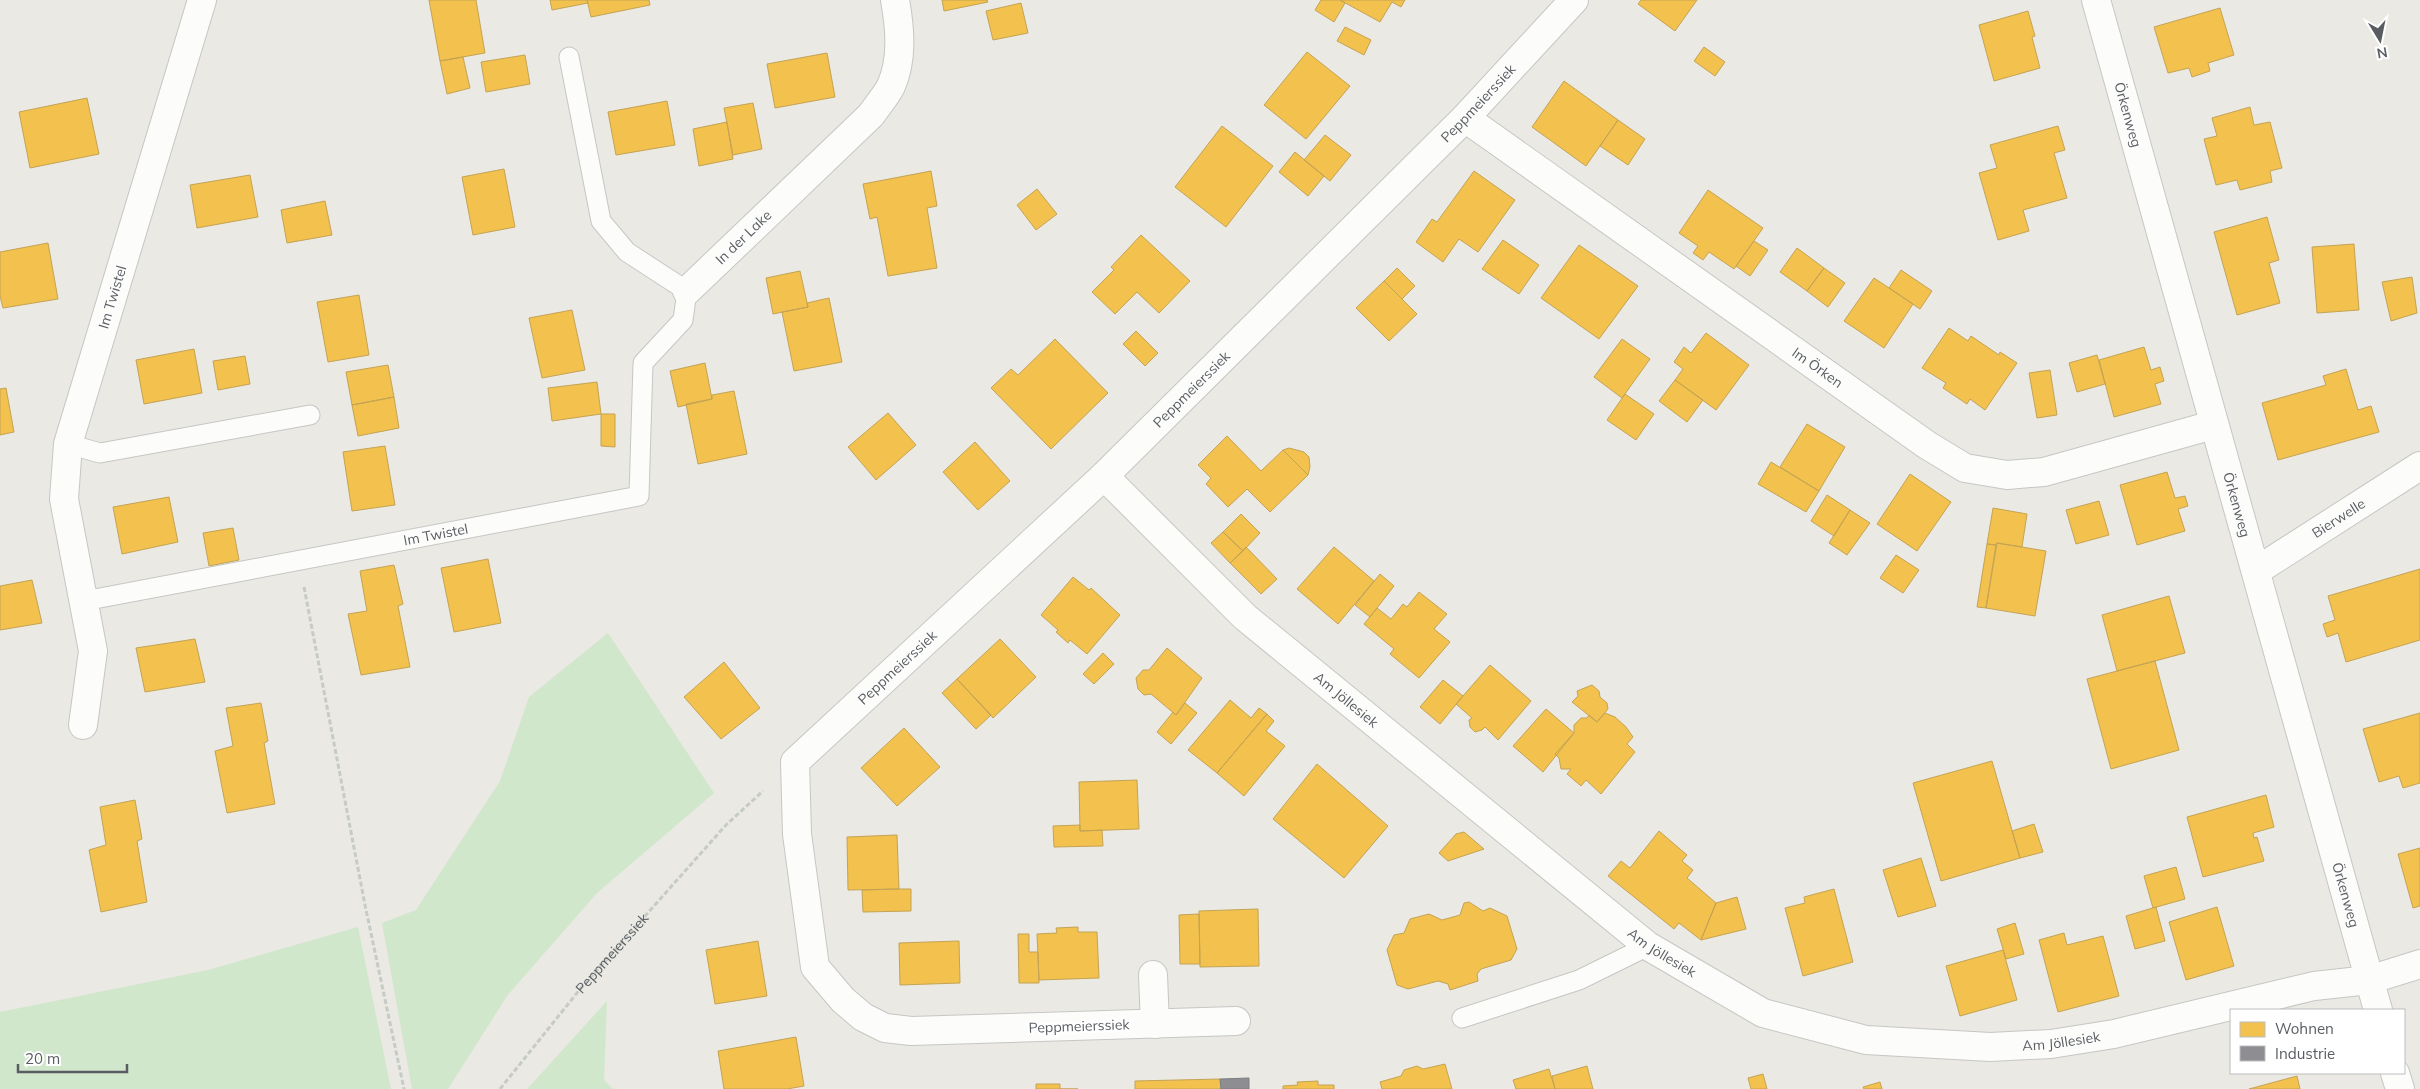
<svg xmlns="http://www.w3.org/2000/svg" width="2420" height="1089" font-family="Mulish,sans-serif">
	<style>
		.green { fill: #d0e7cc }
		.homes { fill: #f2c14e; stroke: #c4a354 }
		.industry { fill: #8d8d92; stroke: #7d7f84 }
		.lines { fill: none; stroke-linecap: round; stroke-linejoin: round }
		.lane-casing { stroke: #c6c6c4; stroke-width: 21 }
		.street-casing { stroke: #c6c6c4; stroke-width: 30 }
		.path { stroke: #c6cbc8; stroke-width: 3; stroke-dasharray: 5 2.5; stroke-linecap: butt }
		.lane { stroke: #fcfcfb; stroke-width: 19 }
		.street { stroke: #fcfcfb; stroke-width: 28 }
		.labels { text-anchor: middle; dominant-baseline: central; stroke-width: 5; stroke-linejoin: round; paint-order: stroke }
		.street-label { font-size: 14px; fill: #595d62; stroke: #fff }
	</style>
	<rect width="100%" height="100%" fill="#eae9e3"/>
	<path class="green" d="M 608,633 L 714,793 L 597,893 L 507,996 L 448,1089 L 412,1089 L 382,923 L 416,910 L 500,781 L 529,697 Z
		M 358,927 L 391,1089 L 0,1089 L 0,1012 L 208,970 Z
		M 607,1001 L 604,1080 L 613,1089 L 527,1089 Z"/>
	<path class="homes" d="M 429,0 L 476,0 L 485,53 L 440,61 Z
		M 550,0 L 587,0 L 588,3 L 552,10 Z
		M 587,0 L 649,0 L 650,5 L 591,17 Z
		M 942,0 L 987,0 L 988,2 L 944,11 Z
		M 1321,0 L 1340,0 L 1345,3 L 1334,22 L 1315,10 Z
		M 1340,0 L 1405,0 L 1401,7 L 1392,2 L 1380,22 Z
		M 1641,0 L 1697,0 L 1675,31 L 1638,4 Z
		M 1021,3 L 1028,33 L 993,40 L 986,11 Z
		M 2220,8 L 2234,55 L 2208,63 L 2210,71 L 2192,77 L 2189,68 L 2168,73 L 2154,27 Z
		M 2028,11 L 2035,36 L 2032,37 L 2040,68 L 1994,81 L 1979,25 Z
		M 1345,27 L 1371,40 L 1364,55 L 1337,41 Z
		M 1704,47 L 1725,62 L 1715,76 L 1694,61 Z
		M 1307,52 L 1350,86 L 1306,139 L 1264,105 Z
		M 827,53 L 835,97 L 775,108 L 767,64 Z
		M 525,55 L 530,84 L 486,92 L 481,62 Z
		M 463,57 L 470,88 L 447,94 L 440,61 Z
		M 1564,81 L 1618,120 L 1586,166 L 1532,127 Z
		M 87,98 L 99,154 L 30,168 L 19,112 Z
		M 667,101 L 675,145 L 616,155 L 608,112 Z
		M 753,103 L 762,149 L 733,155 L 724,108 Z
		M 2250,107 L 2254,125 L 2270,122 L 2282,168 L 2270,171 L 2272,182 L 2240,190 L 2237,180 L 2216,185 L 2204,139 L 2217,136 L 2212,118 Z
		M 1618,120 L 1645,139 L 1628,165 L 1600,146 Z
		M 727,122 L 733,159 L 699,166 L 693,129 Z
		M 1222,126 L 1273,166 L 1226,227 L 1175,187 Z
		M 2058,126 L 2065,150 L 2054,153 L 2067,198 L 2023,210 L 2029,231 L 1998,240 L 1979,173 L 1997,168 L 1990,145 Z
		M 1325,135 L 1351,155 L 1330,181 L 1304,160 Z
		M 1295,152 L 1324,176 L 1308,196 L 1279,172 Z
		M 504,169 L 515,227 L 473,235 L 462,177 Z
		M 931,171 L 937,206 L 927,208 L 937,268 L 888,276 L 877,217 L 870,219 L 863,184 Z
		M 1474,171 L 1515,200 L 1478,252 L 1459,239 L 1443,262 L 1416,242 L 1432,219 L 1437,222 Z
		M 250,175 L 258,217 L 197,228 L 190,185 Z
		M 1037,189 L 1057,214 L 1036,230 L 1017,205 Z
		M 1708,190 L 1763,228 L 1734,269 L 1709,252 L 1703,260 L 1693,253 L 1698,246 L 1679,233 Z
		M 325,201 L 332,235 L 287,243 L 281,210 Z
		M 2267,217 L 2279,260 L 2269,263 L 2280,303 L 2237,315 L 2214,232 Z
		M 1141,235 L 1190,281 L 1159,313 L 1137,292 L 1115,314 L 1092,292 L 1114,270 L 1111,267 Z
		M 1503,240 L 1539,265 L 1519,294 L 1482,269 Z
		M 1754,241 L 1768,250 L 1750,276 L 1736,266 Z
		M 48,243 L 58,299 L 3,308 L 0,296 L 0,252 Z
		M 2354,244 L 2359,310 L 2317,313 L 2312,247 Z
		M 1579,245 L 1638,286 L 1599,339 L 1541,298 Z
		M 1797,248 L 1824,268 L 1807,291 L 1780,272 Z
		M 1397,268 L 1415,286 L 1402,299 L 1384,281 Z
		M 1824,268 L 1845,283 L 1828,307 L 1807,291 Z
		M 1901,270 L 1932,291 L 1920,309 L 1889,288 Z
		M 800,271 L 808,307 L 773,314 L 766,278 Z
		M 2412,277 L 2417,313 L 2391,321 L 2382,282 Z
		M 1874,278 L 1913,304 L 1884,348 L 1844,321 Z
		M 1384,281 L 1417,314 L 1389,341 L 1356,308 Z
		M 359,295 L 369,355 L 328,362 L 317,302 Z
		M 829,298 L 842,362 L 794,371 L 782,312 L 808,307 L 807,303 Z
		M 572,310 L 585,370 L 542,378 L 529,318 Z
		M 1949,328 L 1968,341 L 1971,336 L 1999,355 L 2000,352 L 2017,363 L 1985,410 L 1970,399 L 1967,404 L 1943,388 L 1946,383 L 1922,368 Z
		M 1136,331 L 1158,353 L 1145,366 L 1123,344 Z
		M 1706,333 L 1749,365 L 1716,410 L 1675,380 L 1683,369 L 1674,362 L 1684,347 L 1691,353 Z
		M 1055,339 L 1108,393 L 1051,449 L 991,388 L 1011,369 L 1018,375 Z
		M 1622,339 L 1650,359 L 1622,398 L 1594,377 Z
		M 2144,347 L 2151,370 L 2160,367 L 2164,381 L 2155,384 L 2161,404 L 2114,417 L 2099,360 Z
		M 194,349 L 202,393 L 144,404 L 136,360 Z
		M 2097,355 L 2105,384 L 2077,392 L 2069,363 Z
		M 245,356 L 250,384 L 218,390 L 213,361 Z
		M 705,363 L 712,399 L 678,407 L 670,371 Z
		M 388,365 L 394,397 L 352,405 L 346,372 Z
		M 2346,369 L 2358,410 L 2371,406 L 2379,432 L 2278,460 L 2262,403 L 2326,385 L 2323,376 Z
		M 2050,370 L 2057,415 L 2037,418 L 2029,373 Z
		M 1675,380 L 1703,400 L 1687,422 L 1659,401 Z
		M 597,382 L 601,414 L 552,421 L 548,388 Z
		M 6,388 L 14,432 L 0,435 L 0,389 Z
		M 734,391 L 747,454 L 698,464 L 686,404 L 712,399 L 712,395 Z
		M 1625,394 L 1654,414 L 1636,440 L 1607,420 Z
		M 394,397 L 399,428 L 358,436 L 352,405 Z
		M 888,413 L 916,445 L 876,480 L 848,447 Z
		M 601,414 L 615,414 L 615,447 L 601,446 Z
		M 1807,424 L 1845,447 L 1819,491 L 1780,467 Z
		M 1227,436 L 1261,471 L 1283,450 L 1308,475 L 1270,512 L 1247,489 L 1228,507 L 1206,484 L 1211,478 L 1198,465 Z
		M 975,442 L 1010,481 L 978,510 L 943,472 Z
		M 385,446 L 395,505 L 352,511 L 343,452 Z
		M 1289,448 L 1304,452 L 1309,457 L 1310,467 L 1308,475 L 1283,450 Z
		M 1771,462 L 1819,491 L 1806,512 L 1758,484 Z
		M 2167,472 L 2175,498 L 2185,496 L 2188,506 L 2178,509 L 2185,531 L 2137,545 L 2120,485 Z
		M 1910,474 L 1951,502 L 1917,551 L 1877,524 Z
		M 1827,495 L 1850,510 L 1834,536 L 1811,521 Z
		M 169,497 L 178,542 L 122,554 L 113,507 Z
		M 2099,501 L 2109,535 L 2076,544 L 2066,510 Z
		M 1993,508 L 2027,514 L 2022,547 L 1997,543 L 1996,545 L 1987,544 Z
		M 1850,510 L 1870,523 L 1847,555 L 1829,543 Z
		M 1241,514 L 1260,533 L 1243,551 L 1223,532 Z
		M 233,528 L 239,560 L 209,566 L 203,533 Z
		M 1223,532 L 1243,551 L 1230,563 L 1211,543 Z
		M 1997,543 L 2046,551 L 2035,616 L 1986,608 Z
		M 1987,544 L 1996,545 L 1986,608 L 1977,607 Z
		M 1246,547 L 1277,579 L 1261,594 L 1230,563 Z
		M 1334,547 L 1374,581 L 1338,624 L 1297,589 Z
		M 1896,555 L 1919,570 L 1903,593 L 1880,578 Z
		M 488,559 L 501,623 L 454,632 L 441,568 Z
		M 394,565 L 403,604 L 398,606 L 410,667 L 361,675 L 348,614 L 367,611 L 360,571 Z
		M 2420,569 L 2420,640 L 2346,662 L 2338,633 L 2327,637 L 2323,624 L 2335,620 L 2328,596 Z
		M 1380,574 L 1394,586 L 1370,617 L 1355,605 Z
		M 1073,577 L 1089,590 L 1091,588 L 1120,615 L 1087,654 L 1070,640 L 1068,643 L 1056,632 L 1058,630 L 1041,615 Z
		M 32,580 L 42,623 L 0,630 L 0,586 Z
		M 1419,592 L 1447,614 L 1434,629 L 1450,642 L 1419,678 L 1390,654 L 1394,649 L 1364,624 L 1377,608 L 1391,619 L 1403,604 L 1407,607 Z
		M 2169,596 L 2185,653 L 2117,671 L 2102,615 Z
		M 195,639 L 205,682 L 145,692 L 136,648 Z
		M 1000,639 L 1036,677 L 993,718 L 957,679 Z
		M 1167,648 L 1202,678 L 1176,715 L 1151,694 L 1144,695 L 1138,689 L 1136,678 L 1143,670 L 1149,670 Z
		M 1103,653 L 1114,664 L 1094,684 L 1083,674 Z
		M 2155,661 L 2179,750 L 2111,769 L 2087,679 Z
		M 724,662 L 760,708 L 721,739 L 684,697 Z
		M 1490,665 L 1531,701 L 1498,740 L 1485,727 L 1482,730 L 1475,732 L 1470,727 L 1469,720 L 1472,718 L 1456,704 Z
		M 957,679 L 991,715 L 976,729 L 942,693 Z
		M 1443,680 L 1463,696 L 1440,724 L 1420,707 Z
		M 1592,685 L 1599,691 L 1600,697 L 1607,703 L 1608,709 L 1597,722 L 1572,702 L 1578,696 L 1577,691 Z
		M 1230,700 L 1251,718 L 1259,708 L 1267,714 L 1217,773 L 1188,750 Z
		M 261,703 L 268,741 L 264,743 L 275,804 L 227,813 L 215,751 L 233,746 L 226,708 Z
		M 1185,703 L 1197,713 L 1171,744 L 1157,732 L 1173,712 L 1176,715 Z
		M 1546,709 L 1574,733 L 1543,772 L 1513,746 Z
		M 1605,713 L 1615,717 L 1626,727 L 1633,737 L 1627,744 L 1635,752 L 1601,794 L 1586,780 L 1581,786 L 1567,774 L 1571,769 L 1561,769 L 1559,758 L 1555,754 L 1574,733 L 1574,725 L 1581,718 L 1587,718 L 1589,715 L 1597,722 Z
		M 2420,713 L 2420,783 L 2403,788 L 2399,776 L 2379,782 L 2363,729 Z
		M 1267,714 L 1274,721 L 1266,731 L 1285,746 L 1244,796 L 1217,773 Z
		M 904,728 L 940,767 L 897,806 L 861,768 Z
		M 1992,761 L 2020,858 L 1941,881 L 1913,783 Z
		M 1317,764 L 1388,826 L 1344,878 L 1273,819 Z
		M 1137,780 L 1139,829 L 1080,831 L 1079,782 Z
		M 2266,795 L 2274,827 L 2253,833 L 2254,838 L 2257,837 L 2264,861 L 2203,877 L 2187,817 Z
		M 135,800 L 142,839 L 137,841 L 147,902 L 101,912 L 89,850 L 106,845 L 100,807 Z
		M 2034,824 L 2043,852 L 2020,858 L 2012,831 Z
		M 1080,825 L 1080,831 L 1102,830 L 1103,846 L 1054,847 L 1053,826 Z
		M 1659,831 L 1687,855 L 1682,861 L 1693,870 L 1687,878 L 1716,903 L 1701,940 L 1679,923 L 1674,929 L 1608,876 L 1621,861 L 1630,868 Z
		M 1464,832 L 1484,849 L 1448,861 L 1439,853 L 1456,834 Z
		M 897,835 L 899,889 L 848,890 L 847,837 Z
		M 2420,848 L 2420,906 L 2413,908 L 2398,854 Z
		M 1921,858 L 1936,906 L 1898,917 L 1883,870 Z
		M 2176,867 L 2185,899 L 2153,908 L 2144,876 Z
		M 899,889 L 911,889 L 911,911 L 863,912 L 862,890 Z
		M 1834,889 L 1853,962 L 1803,976 L 1785,908 L 1805,903 L 1804,897 Z
		M 1737,897 L 1746,929 L 1701,940 L 1716,903 Z
		M 1469,902 L 1483,911 L 1490,908 L 1507,916 L 1517,949 L 1511,960 L 1481,969 L 1477,974 L 1478,981 L 1450,990 L 1448,984 L 1438,981 L 1408,989 L 1397,985 L 1387,950 L 1394,935 L 1404,933 L 1410,919 L 1429,914 L 1442,920 L 1460,915 L 1464,903 Z
		M 2156,907 L 2165,941 L 2135,949 L 2126,916 Z
		M 2217,907 L 2234,966 L 2186,980 L 2169,922 Z
		M 1258,909 L 1259,966 L 1200,967 L 1199,911 Z
		M 1199,914 L 1200,964 L 1180,964 L 1179,915 Z
		M 2015,923 L 2024,954 L 2006,959 L 1997,929 Z
		M 1078,927 L 1078,932 L 1097,932 L 1099,978 L 1039,980 L 1037,934 L 1057,933 L 1056,928 Z
		M 2064,933 L 2067,945 L 2103,936 L 2119,996 L 2058,1012 L 2039,940 Z
		M 1018,934 L 1029,934 L 1029,952 L 1038,952 L 1039,983 L 1019,983 Z
		M 758,941 L 767,996 L 715,1004 L 706,950 Z
		M 959,941 L 960,983 L 900,985 L 899,943 Z
		M 2003,950 L 2017,1000 L 1960,1016 L 1946,966 Z
		M 796,1037 L 804,1086 L 787,1089 L 724,1089 L 718,1051 Z
		M 1445,1064 L 1452,1089 L 1382,1089 L 1380,1082 L 1401,1076 L 1404,1070 L 1417,1066 L 1423,1069 Z
		M 1587,1066 L 1593,1089 L 1555,1089 L 1552,1076 Z
		M 1549,1069 L 1555,1089 L 1516,1089 L 1513,1080 Z
		M 1763,1074 L 1767,1089 L 1751,1089 L 1748,1078 Z
		M 2297,1076 L 2300,1089 L 2249,1089 Z
		M 1220,1079 L 1221,1089 L 1135,1089 L 1135,1081 Z
		M 1318,1081 L 1318,1085 L 1334,1085 L 1334,1089 L 1283,1089 L 1283,1086 L 1298,1085 L 1297,1082 Z
		M 1880,1082 L 1882,1089 L 1864,1089 L 1863,1087 Z
		M 1036,1084 L 1060,1084 L 1060,1089 L 1078,1089 L 1036,1089 Z"/>
	<path class="industry" d="M 1249,1078 L 1249,1089 L 1221,1089 L 1220,1079 Z"/>
	<g class="lines">
		<g class="lane-casing">
			<g id="lane">
				<path d="M 68,444 L 100,453 L 310,415"/>
				<path id="s2" d="M 84,601 L 639,496 L 643,363 L 683,320 L 687,291 L 627,252 L 601,221 L 569,57"/>
				<path d="M 1462,1018 L 1579,980 L 1648,946"/>
			</g>
		</g>
		<g class="street-casing">
			<g id="street">
				<path id="s3" d="M 2096,0 L 2378,1010"/>
				<path id="s4" d="M 1465,118 L 1927,445 L 1965,468 L 2007,475 L 2044,472 L 2213,425"/>
				<path id="s5" d="M 687,291 L 871,115 C 877,106 886,96 891,86 C 903,59 900,28 895,0"/>
				<path id="s6" d="M 1104,476 L 1245,617 L 1648,946 L 1763,1013 L 1866,1040 L 1990,1047 L 2051,1044 L 2114,1034 L 2314,986 L 2369,980 L 2420,964"/>
				<path id="s7" d="M 2256,571 L 2420,466"/>
				<path id="s8" d="M 83,725 L 93,651 L 64,499 L 68,444 L 202,0"/>
				<path d="M 1153,975 L 1155,1024"/>
				<path id="s9" d="M 1236,1021 L 911,1031 L 885,1028 L 863,1017 L 843,1000 L 815,967 L 797,834 L 795,762 L 1104,476 L 1465,118 L 1574,0"/>
				<path d="M 2395,1073 L 2400,1089"/>
			</g>
		</g>
		<g class="path">
			<path d="M 304,587 L 365,905 L 404,1089"/>
			<path id="s1" d="M 500,1089 L 581,988 L 726,825 L 763,791"/>
		</g>
		<use href="#lane" class="lane"/>
		<use href="#street" class="street"/>
	</g>
	<g class="labels">
		<g class="street-label">
			<text stroke="none"><textPath href="#s9" startOffset="1601">Peppmeierssiek</textPath></text>
			<text stroke="none"><textPath href="#s3" startOffset="119">Örkenweg</textPath></text>
			<text stroke="none"><textPath href="#s5" startOffset="78">In der Lake</textPath></text>
			<text stroke="none"><textPath href="#s8" startOffset="438">Im Twistel</textPath></text>
			<text stroke="none"><textPath href="#s4" startOffset="432">Im Örken</textPath></text>
			<text stroke="none"><textPath href="#s9" startOffset="1196">Peppmeierssiek</textPath></text>
			<text stroke="none"><textPath href="#s3" startOffset="524">Örkenweg</textPath></text>
			<text stroke="none"><textPath href="#s7" startOffset="98">Bierwelle</textPath></text>
			<text stroke="none"><textPath href="#s2" startOffset="358">Im Twistel</textPath></text>
			<text stroke="none"><textPath href="#s9" startOffset="791">Peppmeierssiek</textPath></text>
			<text stroke="none"><textPath href="#s6" startOffset="330">Am Jöllesiek</textPath></text>
			<text stroke="none"><textPath href="#s3" startOffset="929">Örkenweg</textPath></text>
			<text stroke="none"><textPath href="#s6" startOffset="735">Am Jöllesiek</textPath></text>
			<text stroke="none"><textPath href="#s1" startOffset="176">Peppmeierssiek</textPath></text>
			<text transform="translate(1079 1026) rotate(-2)">Peppmeierssiek</text>
			<text stroke="none"><textPath href="#s6" startOffset="1155">Am Jöllesiek</textPath></text>
		</g>
	</g>
	<rect x="2230" y="1009" width="175" height="65" fill="#ffffff" stroke="#bdbec0"/>
	<rect x="2240" y="1022" width="25" height="15" fill="#f2c14e" stroke="#bdbec0"/>
	<text x="2275" y="1034" font-size="15" fill="#595d62">Wohnen</text>
	<rect x="2240" y="1046" width="25" height="15" fill="#8d8d92" stroke="#bdbec0"/>
	<text x="2275" y="1059" font-size="15" fill="#595d62">Industrie</text>
	<g transform="translate(2380 40) rotate(170)" stroke="#ffffff" stroke-width="4" paint-order="stroke">
	<path d="M0-4L9 19L0 12L-9 19Z" fill="#595d62"/>
	<text y="-8" font-size="14" font-weight="bold" text-anchor="middle" fill="#595d62">N</text>
	</g>
	<path d="M18 1064v8h109v-8" fill="none" stroke="#595d62" stroke-width="2.5"/>
	<text x="25" y="1064" font-size="15" fill="#595d62" stroke="#ffffff" stroke-width="4" paint-order="stroke">20 m</text>
</svg>
